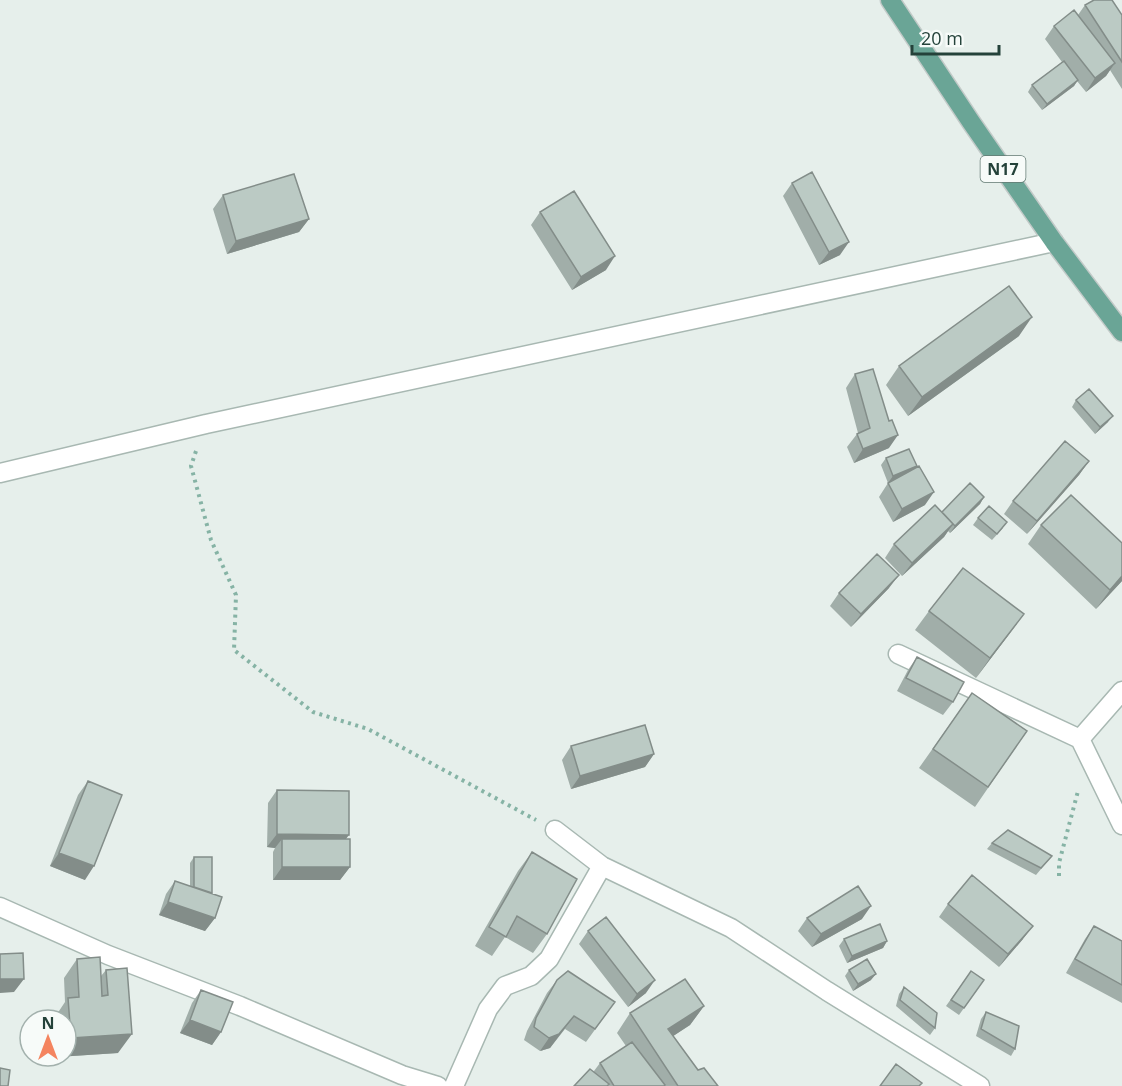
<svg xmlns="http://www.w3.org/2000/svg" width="1122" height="1086" font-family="'Open Sans',sans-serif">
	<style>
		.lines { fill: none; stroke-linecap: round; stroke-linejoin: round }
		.street-casing { stroke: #a8b8b2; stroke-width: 21 }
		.primary-casing { stroke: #c2cac8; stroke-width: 21 }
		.path { stroke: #86b3a5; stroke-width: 4; stroke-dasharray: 3 4.5; stroke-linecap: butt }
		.street { stroke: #fff; stroke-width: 18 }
		.primary { stroke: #6aa596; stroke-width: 18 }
		.wall { fill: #a1aea9 }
		.shaded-wall { fill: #838d89 }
		.building { fill: #bbcac4; stroke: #838d89; stroke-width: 1.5 }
		.labels { text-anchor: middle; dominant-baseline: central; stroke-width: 4.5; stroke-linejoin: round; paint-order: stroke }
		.shield { fill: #f7fbf9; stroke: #637a73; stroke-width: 1.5 }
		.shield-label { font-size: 16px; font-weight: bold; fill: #24423a }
	</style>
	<rect width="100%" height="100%" fill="#e6efeb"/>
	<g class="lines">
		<g class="street-casing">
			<path id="street" d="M 0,473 L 206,424 L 1054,242
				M 898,654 L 1080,739 L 1122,691
				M 1080,739 L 1122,825
				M 555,830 L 602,866 L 731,928 L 827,991 L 980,1086
				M 0,907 L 108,955 L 240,1006 L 402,1075 L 438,1086
				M 454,1086 L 488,1009 L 505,986 L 531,976 L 549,959 L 602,866"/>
		</g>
		<g class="primary-casing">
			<path id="primary" d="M 890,0 L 971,122 L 1054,242 L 1122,332"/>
		</g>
		<path class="path" d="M 196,451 L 191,466 L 211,540 L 236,595 L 234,650 L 313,712 L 368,729 L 536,820
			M 1059,876 L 1059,863 L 1078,791"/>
		<use href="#street" class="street"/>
		<use href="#primary" class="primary"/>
	</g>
	<path class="wall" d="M 1085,5 L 1122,15 L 1122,89 L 1110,70 L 1106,76 L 1086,92 L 1077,81 L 1074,86 L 1042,110 L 1028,92 L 1032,85 L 1062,62 L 1045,39 L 1054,26 L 1078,15 Z
		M 792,183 L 840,255 L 819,265 L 783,196 Z
		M 223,195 L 309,219 L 299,232 L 227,254 L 213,209 Z
		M 540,212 L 606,270 L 572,290 L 531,225 Z
		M 1019,336 L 908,416 L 886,385 L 899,366 Z
		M 855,374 L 889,421 L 889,448 L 854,463 L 847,447 L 857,434 L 858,433 L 846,388 Z
		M 1076,400 L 1108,422 L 1095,434 L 1072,407 Z
		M 886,458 L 917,466 L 915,468 L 925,505 L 893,522 L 879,497 L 888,483 L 893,480 L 888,483 L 881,465 Z
		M 1089,461 L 1079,475 L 1027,534 L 1004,514 L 1013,501 Z
		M 984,497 L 980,504 L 950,533 L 948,531 L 944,537 L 902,576 L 885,558 L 894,544 L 942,512 Z
		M 978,518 L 1003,528 L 992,540 L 973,525 Z
		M 1041,525 L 1122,543 L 1122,581 L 1096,609 L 1028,544 Z
		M 889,588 L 851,627 L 830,606 L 839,593 Z
		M 929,611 L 1010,633 L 976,678 L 915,630 Z
		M 917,657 L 953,702 L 943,715 L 897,691 L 908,670 Z
		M 972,693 L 1027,731 L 975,807 L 919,768 Z
		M 571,746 L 654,754 L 645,767 L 571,789 L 562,760 Z
		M 88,781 L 85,880 L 50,866 L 78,795 Z
		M 277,790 L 346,839 L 350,867 L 340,880 L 273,880 L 273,852 L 275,848 L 267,847 L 268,803 Z
		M 992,843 L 1052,856 L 1036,875 L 987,849 Z
		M 532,852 L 547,934 L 533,953 L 505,937 L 492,956 L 475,946 L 518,871 Z
		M 194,857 L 212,893 L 215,918 L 205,931 L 159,915 L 166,894 L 175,881 L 190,886 L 190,863 Z
		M 948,904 L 1023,939 L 999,967 L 939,917 Z
		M 807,918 L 862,919 L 812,947 L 798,931 Z
		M 1094,926 L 1122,941 L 1122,1003 L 1066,973 L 1085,939 Z
		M 588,931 L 646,993 L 628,1007 L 579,944 Z
		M 844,939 L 887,941 L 883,948 L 847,963 L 839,946 Z
		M 77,959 L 101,976 L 106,970 L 118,1053 L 57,1057 L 57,1056 L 66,1056 L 66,1020 L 55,1020 L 55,1017 L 65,1002 L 64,978 Z
		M 849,970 L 871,980 L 853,991 L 845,976 Z
		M 971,971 L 984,980 L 959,1015 L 946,1006 Z
		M 557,980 L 615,1002 L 586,1042 L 565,1029 L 550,1048 L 540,1051 L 524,1040 L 527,1031 L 547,993 Z
		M 904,987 L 935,1028 L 930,1035 L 896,1006 L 899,994 Z
		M 201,990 L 221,1032 L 212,1045 L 180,1033 L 192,1003 Z
		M 704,1006 L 690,1025 L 673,1036 L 698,1070 L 718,1086 L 574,1086 L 594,1071 L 600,1063 L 626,1046 L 617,1033 L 630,1013 Z
		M 986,1012 L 1015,1049 L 1011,1056 L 976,1036 L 981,1019 Z"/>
	<path class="shaded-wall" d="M 1115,63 L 1106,76 L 1086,92 L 1095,78 Z
		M 1078,80 L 1074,86 L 1042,110 L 1047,104 Z
		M 309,219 L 299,232 L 227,254 L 236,241 Z
		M 849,242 L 840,255 L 819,265 L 829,252 Z
		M 615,256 L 606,270 L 572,290 L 581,277 Z
		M 1032,317 L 1019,336 L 908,416 L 922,397 Z
		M 1113,416 L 1108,422 L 1095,434 L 1100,427 Z
		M 898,435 L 889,448 L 854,463 L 863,449 Z
		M 1089,461 L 1079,475 L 1027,534 L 1037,521 Z
		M 917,466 L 912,473 L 888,483 L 893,476 Z
		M 934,492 L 925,505 L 893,522 L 902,509 Z
		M 984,497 L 980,504 L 950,533 L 955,526 Z
		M 953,524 L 944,537 L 902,576 L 912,563 Z
		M 899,575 L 889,588 L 851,627 L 861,614 Z
		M 1122,576 L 1122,581 L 1096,609 L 1110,590 Z
		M 1024,614 L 1010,633 L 976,678 L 990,658 Z
		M 654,754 L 645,767 L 571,789 L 580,776 Z
		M 277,834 L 349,835 L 339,848 L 282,839 L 275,848 L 267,847 Z
		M 59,853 L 94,866 L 85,880 L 50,866 Z
		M 282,867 L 350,867 L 340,880 L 273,880 Z
		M 168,902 L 215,918 L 205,931 L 159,915 Z
		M 871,906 L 862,919 L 812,947 L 821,934 Z
		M 1033,926 L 1023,939 L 999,967 L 1008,954 Z
		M 887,941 L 883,948 L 847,963 L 852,956 Z
		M 876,974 L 871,980 L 853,991 L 858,984 Z
		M 0,979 L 24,979 L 14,992 L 0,993 Z
		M 655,980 L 646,993 L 628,1007 L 637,994 Z
		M 704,1006 L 690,1025 L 655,1048 L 668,1029 Z
		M 574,1016 L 550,1048 L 540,1051 L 549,1038 Z
		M 190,1020 L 221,1032 L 212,1045 L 180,1033 Z
		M 132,1034 L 118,1053 L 57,1057 L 58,1056 L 66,1056 L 66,1045 L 71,1038 Z"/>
	<path class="building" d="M 1094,0 L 1112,0 L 1122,15 L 1122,62 L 1085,5 Z
		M 1074,10 L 1115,63 L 1095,78 L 1054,26 Z
		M 1064,61 L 1078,80 L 1047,104 L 1032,85 Z
		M 812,172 L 849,242 L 829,252 L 792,183 Z
		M 294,174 L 309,219 L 236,241 L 223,195 Z
		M 574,191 L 615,256 L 581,277 L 540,212 Z
		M 1009,286 L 1032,317 L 922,397 L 899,366 Z
		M 873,369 L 889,421 L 892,420 L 898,435 L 863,449 L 857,434 L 870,428 L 855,374 Z
		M 1089,389 L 1113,416 L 1100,427 L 1076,400 Z
		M 1065,441 L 1089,461 L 1037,521 L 1013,501 Z
		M 909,449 L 917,466 L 893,476 L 886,458 Z
		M 919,466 L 934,492 L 902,509 L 888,483 Z
		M 970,483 L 984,497 L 955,526 L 942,512 Z
		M 1071,495 L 1122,543 L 1122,576 L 1110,590 L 1041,525 Z
		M 935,505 L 953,524 L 912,563 L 894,544 Z
		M 989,506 L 1007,522 L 997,534 L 978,518 Z
		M 877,554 L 899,575 L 861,614 L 839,593 Z
		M 963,568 L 1024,614 L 990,658 L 929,611 Z
		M 917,657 L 964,682 L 953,702 L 906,678 Z
		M 972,693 L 1027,731 L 988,787 L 933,749 Z
		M 645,725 L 654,754 L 580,776 L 571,746 Z
		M 88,781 L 122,795 L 94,866 L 59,853 Z
		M 277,790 L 349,791 L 349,835 L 277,834 Z
		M 1008,830 L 1052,856 L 1041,868 L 992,843 Z
		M 282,839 L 350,839 L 350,867 L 282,867 Z
		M 532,852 L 577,879 L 547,934 L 517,916 L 506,937 L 489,927 Z
		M 194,857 L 212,857 L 212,893 L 194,887 Z
		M 972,875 L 1033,926 L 1008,954 L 948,904 Z
		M 175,881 L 222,897 L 215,918 L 168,902 Z
		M 858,886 L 871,906 L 821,934 L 807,918 Z
		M 606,917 L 655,980 L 637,994 L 588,931 Z
		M 880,924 L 887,941 L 852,956 L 844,939 Z
		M 1094,926 L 1122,941 L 1122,985 L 1075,959 Z
		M 23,953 L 24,979 L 0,979 L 0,954 Z
		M 100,957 L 102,996 L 108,995 L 106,970 L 127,968 L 132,1034 L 71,1038 L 68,998 L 79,997 L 77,959 Z
		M 867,959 L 876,974 L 858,984 L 849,970 Z
		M 568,971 L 615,1002 L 595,1029 L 574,1016 L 559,1034 L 549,1038 L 534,1027 L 536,1018 L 557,980 Z
		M 971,971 L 984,980 L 964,1008 L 951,1000 Z
		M 685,979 L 704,1006 L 668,1029 L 698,1070 L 704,1068 L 718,1086 L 678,1086 L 630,1013 Z
		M 904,987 L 937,1013 L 935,1028 L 900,1000 Z
		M 201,990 L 233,1002 L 221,1032 L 190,1020 Z
		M 986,1012 L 1019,1026 L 1015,1049 L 981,1029 Z
		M 632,1042 L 665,1085 L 664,1086 L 614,1086 L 600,1063 Z
		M 896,1064 L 922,1083 L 919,1086 L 880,1086 Z
		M 0,1068 L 10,1070 L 8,1086 L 0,1086 Z
		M 590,1069 L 609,1084 L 607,1086 L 574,1086 Z"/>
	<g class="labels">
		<rect class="shield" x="980.5" y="156" width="45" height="26" rx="4.5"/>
		<g class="shield-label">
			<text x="1003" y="169">N17</text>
		</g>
	</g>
	<g transform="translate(48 1038)"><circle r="28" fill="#f7fbf9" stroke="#a3b1ad" stroke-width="1.5"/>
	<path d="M0-4.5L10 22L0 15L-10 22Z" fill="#f4845f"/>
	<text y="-9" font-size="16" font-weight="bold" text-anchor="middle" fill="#24423a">N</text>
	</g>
	<path d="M912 45v9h87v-9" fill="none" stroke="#24423a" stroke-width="3"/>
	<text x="921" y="45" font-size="18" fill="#24423a" stroke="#f7fbf9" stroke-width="4.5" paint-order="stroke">20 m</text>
</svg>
